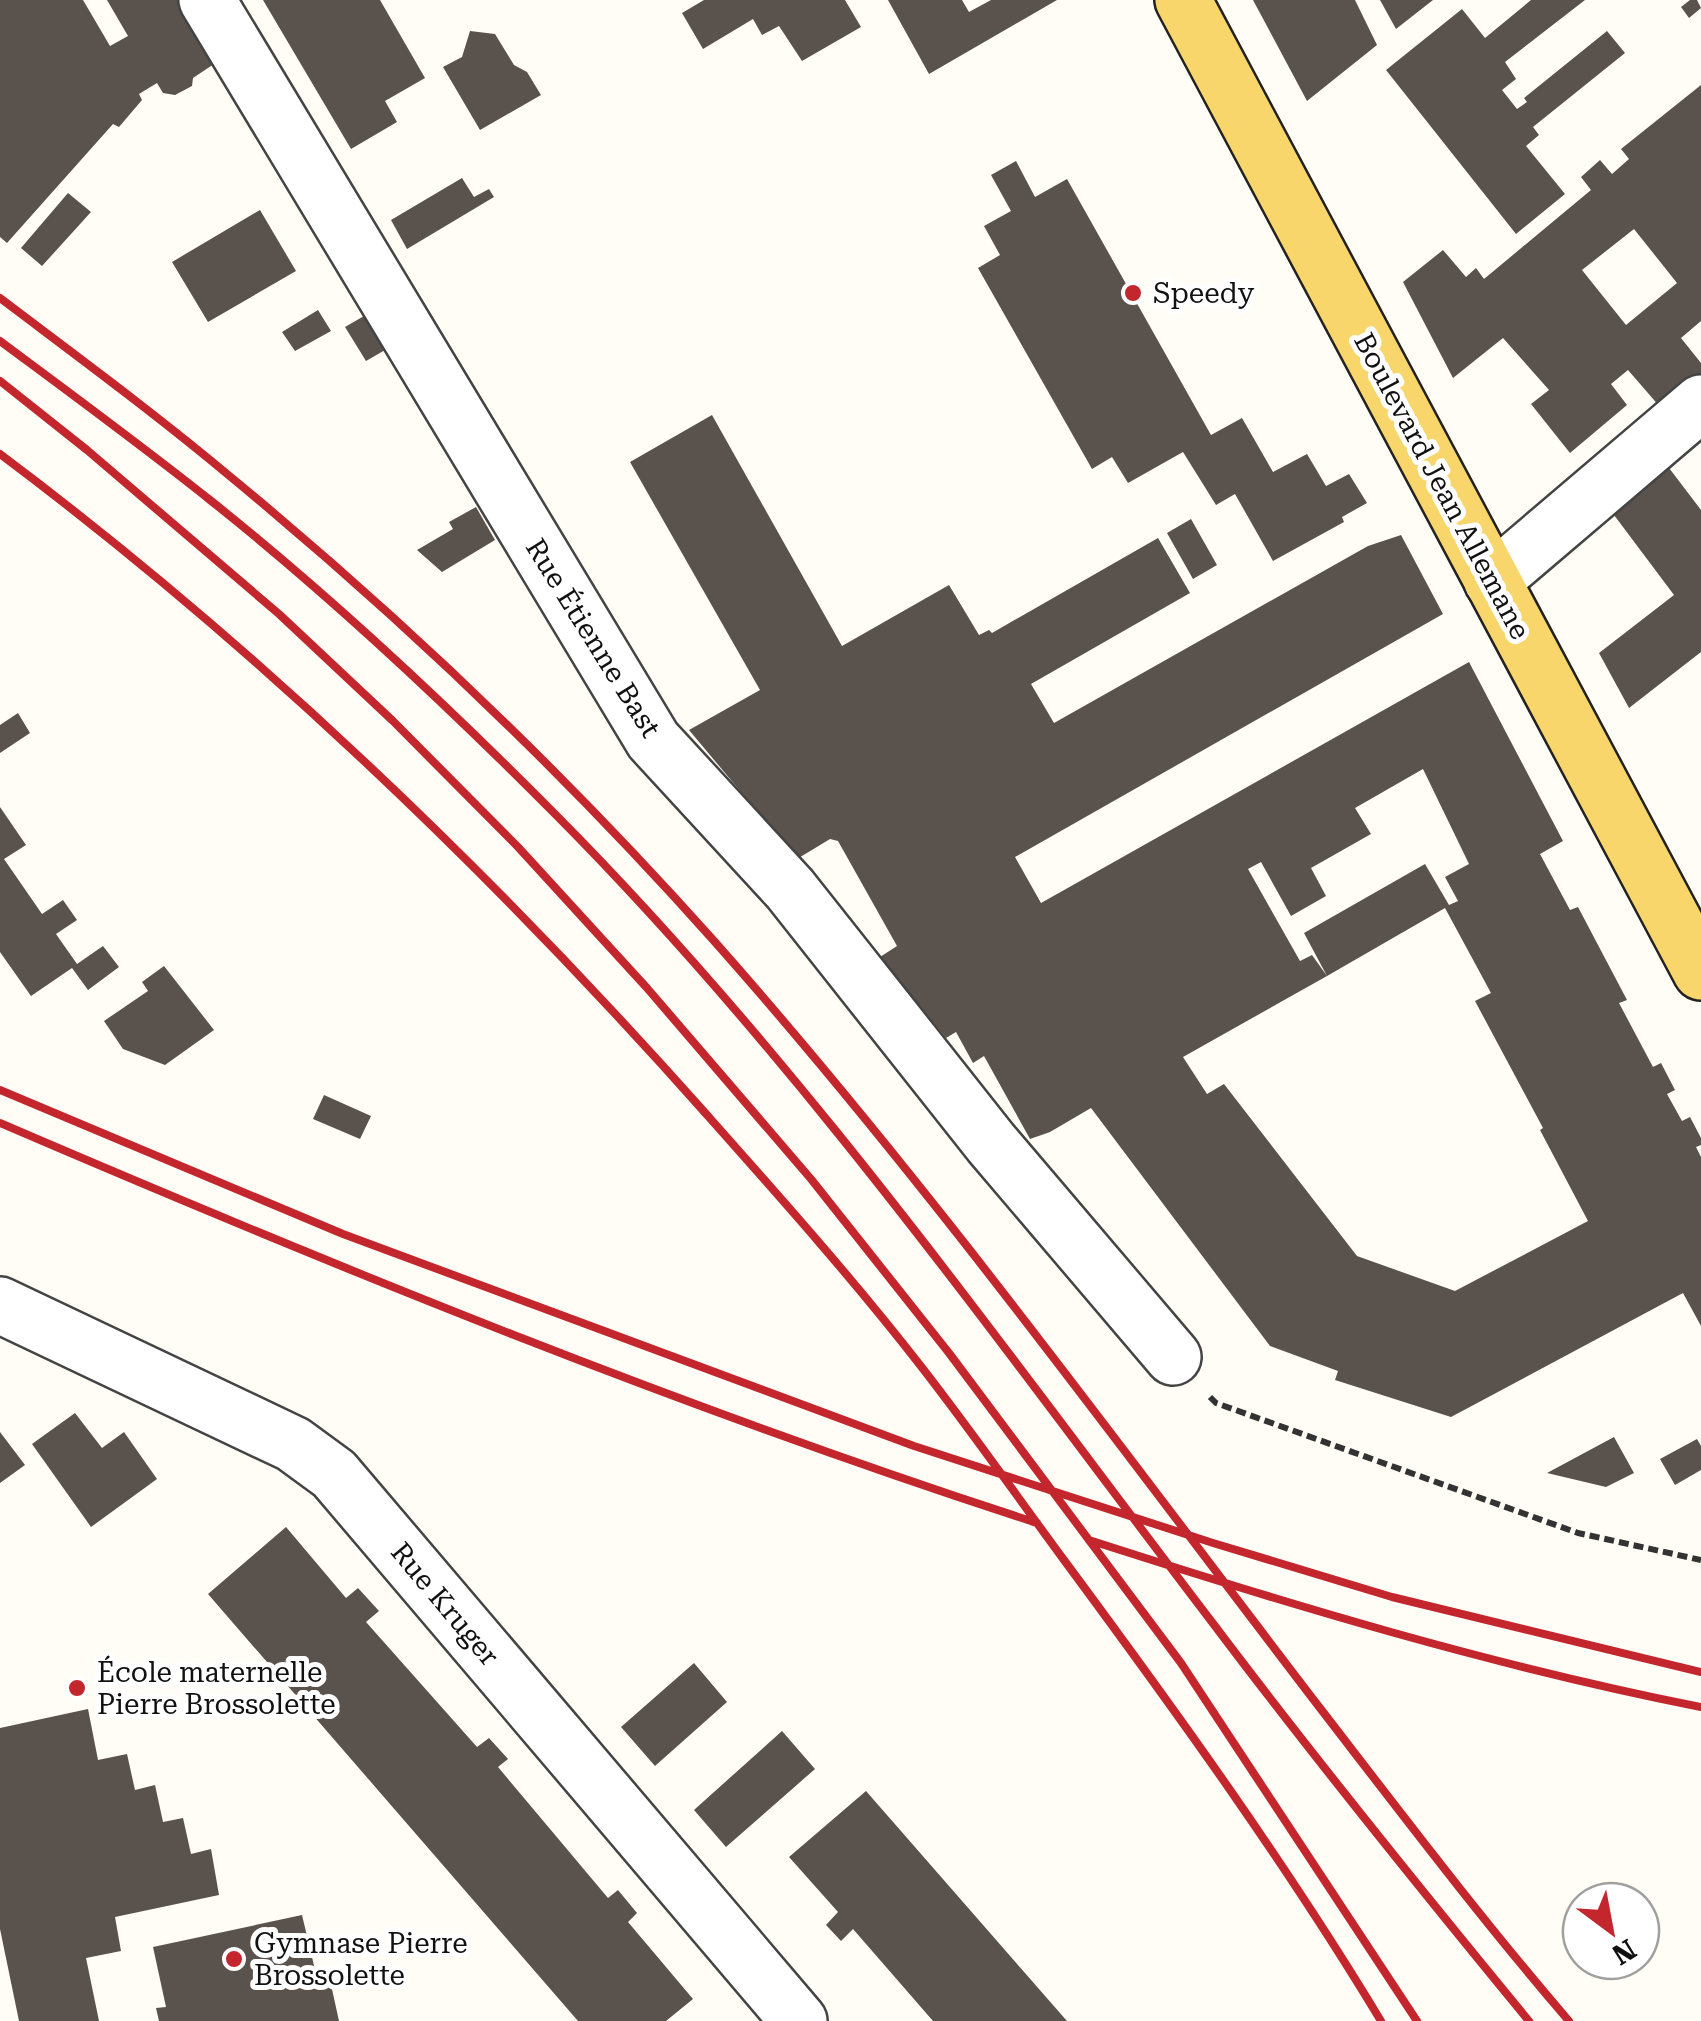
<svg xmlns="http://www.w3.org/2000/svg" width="1701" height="2021" font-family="'Roboto Serif',serif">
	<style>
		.building { fill: #5a524d; fill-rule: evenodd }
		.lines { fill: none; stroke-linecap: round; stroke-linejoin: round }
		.minor-casing { stroke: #444; stroke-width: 60 }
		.major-casing { stroke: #222; stroke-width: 60 }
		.path { stroke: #333; stroke-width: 6; stroke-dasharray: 10 5; stroke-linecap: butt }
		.minor { stroke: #fff; stroke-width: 55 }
		.major { stroke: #f9d66b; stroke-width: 55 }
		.rail { stroke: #c4262e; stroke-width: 8 }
		.poi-dot { fill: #c4262e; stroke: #fff; stroke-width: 4 }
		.labels { text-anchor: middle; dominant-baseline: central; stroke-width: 10; stroke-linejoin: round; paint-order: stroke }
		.poi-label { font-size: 28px; fill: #111; stroke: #fff; text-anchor: start }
		.street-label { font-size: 28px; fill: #111; stroke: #fff }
	</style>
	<rect width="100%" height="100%" fill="#fffdf5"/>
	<path class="building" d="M 0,0 L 83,0 L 110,46 L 128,36 L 107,0 L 180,0 L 217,62 L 193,78 L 192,86 L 175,95 L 163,93 L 157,83 L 139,94 L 142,100 L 119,127 L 113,124 L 7,243 L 0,237 Z
		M 263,0 L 380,0 L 425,78 L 385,101 L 397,122 L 351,149 Z
		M 704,0 L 845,0 L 861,27 L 802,61 L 779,26 L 762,35 L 753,19 L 703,49 L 682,13 Z
		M 888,0 L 962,0 L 969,12 L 991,0 L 1057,0 L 929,74 Z
		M 1253,0 L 1355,0 L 1377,45 L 1307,101 Z
		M 1380,0 L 1433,0 L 1396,29 Z
		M 1531,0 L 1585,0 L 1505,62 L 1516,79 L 1502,90 L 1517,109 L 1527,102 L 1524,98 L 1607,31 L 1625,53 L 1533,127 L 1539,135 L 1526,146 L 1565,194 L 1516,234 L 1386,70 L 1462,9 L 1485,38 Z
		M 1690,0 L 1697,0 L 1701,8 L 1689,18 L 1681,7 Z
		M 470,31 L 495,34 L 514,65 L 527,72 L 541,95 L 480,130 L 443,67 L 462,57 Z
		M 1701,85 L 1701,321 L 1681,338 L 1701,363 L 1701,389 L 1667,415 L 1628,370 L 1611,384 L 1627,405 L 1570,453 L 1531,404 L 1549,390 L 1503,338 L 1453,378 L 1403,282 L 1443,250 L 1466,277 L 1476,268 L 1484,279 L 1591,190 L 1581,177 L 1600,160 L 1612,174 L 1629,159 L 1621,149 ZM 1634,229 L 1677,283 L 1626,325 L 1582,270 Z
		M 1016,161 L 1035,197 L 1067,179 L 1211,435 L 1242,418 L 1273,472 L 1307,454 L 1326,486 L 1349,474 L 1367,503 L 1342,517 L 1344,522 L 1273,561 L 1235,494 L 1216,505 L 1183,452 L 1128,483 L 1112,457 L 1092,469 L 978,268 L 1000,255 L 984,226 L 1011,211 L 991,175 Z
		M 462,178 L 474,197 L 489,189 L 494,197 L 407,249 L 391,220 Z
		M 68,193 L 91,212 L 42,266 L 21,248 Z
		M 260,210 L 296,271 L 208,322 L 172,262 Z
		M 318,310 L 331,331 L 295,351 L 282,332 Z
		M 364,316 L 385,350 L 366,361 L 345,327 Z
		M 712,415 L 842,646 L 949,585 L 979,635 L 989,630 L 992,633 L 1158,538 L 1190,593 L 1031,684 L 1054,723 L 1368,546 L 1401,535 L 1443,614 L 1015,857 L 1041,903 L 1469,662 L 1563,841 L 1540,854 L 1570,910 L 1578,907 L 1627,1000 L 1619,1003 L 1653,1067 L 1661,1063 L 1675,1090 L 1667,1094 L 1682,1121 L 1690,1117 L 1701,1138 L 1701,1145 L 1696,1147 L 1701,1157 L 1701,1326 L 1683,1293 L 1451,1417 L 1335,1380 L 1338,1371 L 1270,1346 L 1091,1108 L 1050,1132 L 1030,1139 L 984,1056 L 973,1063 L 956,1032 L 946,1038 L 880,957 L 897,946 L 838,841 L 830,839 L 797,859 L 689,730 L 760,690 L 630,462 ZM 1423,769 L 1469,864 L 1445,877 L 1458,901 L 1449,905 L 1425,864 L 1304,933 L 1327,976 L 1445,908 L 1491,993 L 1475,1001 L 1543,1128 L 1540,1130 L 1588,1221 L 1455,1291 L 1357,1256 L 1224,1084 L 1207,1094 L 1183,1057 L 1327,976 L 1312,955 L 1300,961 L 1248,869 L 1261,862 L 1291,916 L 1326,896 L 1311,868 L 1371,834 L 1355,808 Z
		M 1663,460 L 1701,510 L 1701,652 L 1629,708 L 1599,653 L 1674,595 L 1605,503 Z
		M 476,507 L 495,540 L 442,572 L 417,550 L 453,529 L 449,522 Z
		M 1191,519 L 1217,565 L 1193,579 L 1167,533 Z
		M 18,713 L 30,733 L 0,753 L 0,725 Z
		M 0,807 L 26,845 L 4,859 L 42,914 L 63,900 L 77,920 L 56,934 L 77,964 L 103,946 L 119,967 L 88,990 L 72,968 L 31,996 L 0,952 Z
		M 164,966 L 214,1030 L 165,1065 L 123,1049 L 104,1021 L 148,991 L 142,982 Z
		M 324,1095 L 371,1116 L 360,1139 L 313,1119 Z
		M 75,1413 L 102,1448 L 124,1432 L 157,1479 L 91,1527 L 32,1444 Z
		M 0,1432 L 25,1465 L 0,1483 Z
		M 1614,1437 L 1634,1473 L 1606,1487 L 1547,1473 Z
		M 1697,1439 L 1701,1446 L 1701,1470 L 1675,1485 L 1660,1459 Z
		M 286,1527 L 346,1598 L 358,1588 L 379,1611 L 366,1622 L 477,1747 L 489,1738 L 508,1759 L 498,1767 L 608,1898 L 618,1890 L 637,1913 L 628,1922 L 693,1999 L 666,2021 L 578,2021 L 208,1594 Z
		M 694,1663 L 727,1702 L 655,1766 L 621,1727 Z
		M 88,1709 L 98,1760 L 127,1754 L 135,1790 L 155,1785 L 163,1822 L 183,1818 L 191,1854 L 211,1849 L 219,1895 L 115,1917 L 121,1951 L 86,1958 L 99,2021 L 19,2021 L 0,1929 L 0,1728 Z
		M 782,1731 L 815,1769 L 726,1847 L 694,1810 Z
		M 866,1791 L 1067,2021 L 933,2021 L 853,1929 L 841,1941 L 826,1925 L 838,1912 L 789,1857 Z
		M 302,1915 L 316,1974 L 328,1971 L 339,2021 L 159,2021 L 156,2008 L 166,2007 L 153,1947 Z"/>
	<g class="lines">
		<g class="minor-casing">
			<path id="minor" d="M 207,0 L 653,740 L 790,889 L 991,1143 L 1173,1357
				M 1492,581 L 1701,403
				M 0,1305 L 293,1444 L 334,1474 L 799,2021"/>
		</g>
		<g class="major-casing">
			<path id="major" d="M 1183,0 L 1701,972"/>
		</g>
		<path class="path" d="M 1210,1397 L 1216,1403 L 1578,1533 L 1701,1560"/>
		<use href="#minor" class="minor"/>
		<use href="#major" class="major"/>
		<path class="rail" d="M 0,298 C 78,357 157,415 232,478 C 404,620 567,776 715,942 C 931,1186 1122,1450 1320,1708 C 1401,1813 1482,1920 1569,2021
			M 0,341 C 70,393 141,445 210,500 C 332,597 448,706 558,817 C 803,1064 1004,1350 1215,1626 C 1316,1760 1422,1891 1529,2021
			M 0,381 L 87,450 L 279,614 L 393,721 L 518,847 L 647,988 L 811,1179 L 949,1353 L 1181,1663 L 1417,2021
			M 0,454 C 259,648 494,875 708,1116 C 780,1197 853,1279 920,1365 C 970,1429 1016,1495 1064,1560 C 1175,1710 1285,1862 1381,2021
			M 0,1090 L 343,1234 L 914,1446 L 1213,1543 L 1392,1597 L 1701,1672
			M 0,1123 C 340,1269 685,1409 1037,1523
			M 1089,1540 C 1291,1605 1493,1666 1701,1707"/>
	</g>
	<g class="poi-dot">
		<circle cx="1133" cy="293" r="10"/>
		<circle cx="77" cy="1688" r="10"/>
		<circle cx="234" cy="1959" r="10"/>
	</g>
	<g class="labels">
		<g class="poi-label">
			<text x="1153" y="293">Speedy</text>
			<text x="97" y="1672">École maternelle<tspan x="97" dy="32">Pierre Brossolette</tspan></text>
			<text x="254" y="1943">Gymnase Pierre<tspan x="254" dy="32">Brossolette</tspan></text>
		</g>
		<g class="street-label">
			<text transform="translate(1442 486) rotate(62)">Boulevard Jean Allemane</text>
			<text transform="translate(593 638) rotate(58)">Rue Étienne Bast</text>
			<text transform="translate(445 1604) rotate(50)">Rue Kruger</text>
		</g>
	</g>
	<g transform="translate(1611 1931) rotate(148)"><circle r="48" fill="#ffffff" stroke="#a0a0a0" stroke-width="2.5"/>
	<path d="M0-8L18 38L0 25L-18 38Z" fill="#c4262e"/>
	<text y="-15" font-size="28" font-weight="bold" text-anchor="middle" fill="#111111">N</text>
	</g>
</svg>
